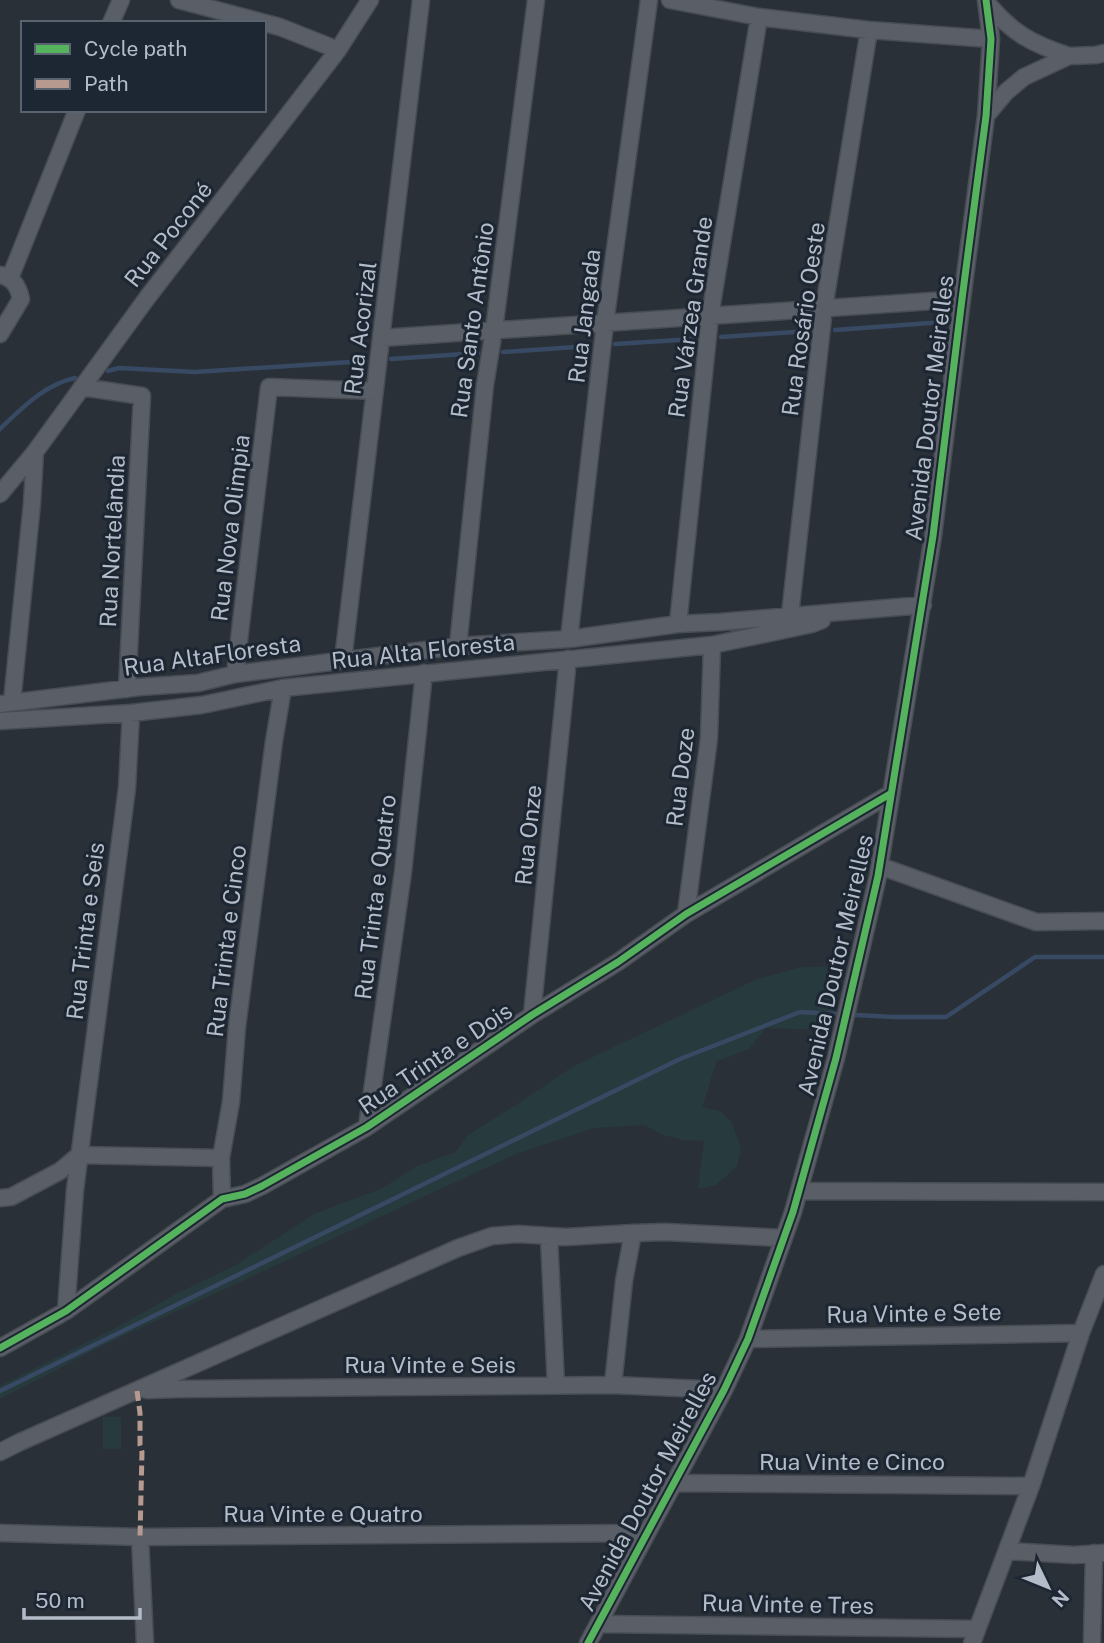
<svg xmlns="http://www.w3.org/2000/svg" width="1104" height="1643" font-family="'Public Sans',sans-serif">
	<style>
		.green { fill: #273a3e }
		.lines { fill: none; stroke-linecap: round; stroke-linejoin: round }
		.stream { stroke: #384963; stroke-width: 4.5 }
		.minor-casing { stroke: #484c53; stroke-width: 19 }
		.minor { stroke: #5a5e66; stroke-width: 16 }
		.quiet { stroke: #b69a8f; stroke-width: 5; stroke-dasharray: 10 5; stroke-linecap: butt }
		.cycleway-casing { stroke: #1d2633; stroke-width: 11 }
		.cycleway { stroke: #56b35d; stroke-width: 7 }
		.labels { text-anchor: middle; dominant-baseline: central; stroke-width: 6; stroke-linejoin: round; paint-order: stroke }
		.street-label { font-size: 23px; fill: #b4bcc9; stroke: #1d2633 }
	</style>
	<rect width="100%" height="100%" fill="#2a3038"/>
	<path class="green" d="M 844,966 L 830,1030 L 766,1028 L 749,1049 L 717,1061 L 702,1107 L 720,1111 L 732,1123 L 741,1148 L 737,1166 L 716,1185 L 698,1189 L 704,1141 L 684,1140 L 664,1135 L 644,1125 L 594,1128 L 516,1154 L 108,1343 L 0,1399 L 0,1386 L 108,1332 L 174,1295 L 236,1265 L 314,1214 L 383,1188 L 417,1166 L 456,1152 L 468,1135 L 516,1105 L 574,1066 L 757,979 L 802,967 Z
		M 103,1417 L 121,1417 L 121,1449 L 103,1449 Z"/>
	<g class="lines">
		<path class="stream" d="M 835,330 L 944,322
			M 721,337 L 809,331
			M 615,344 L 695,339
			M 503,352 L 590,346
			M 391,359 L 478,353
			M 108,371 L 119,368 L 195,372 L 366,361
			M 0,429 C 21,409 45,384 75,378
			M 0,1391 L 680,1059 L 800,1012 L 894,1017 L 946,1017 L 1035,957 L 1104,957"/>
		<g class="minor-casing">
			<path id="minor" d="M 179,0 L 280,27 L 338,50
				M 670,0 L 759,17 L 869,30 L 991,39
				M 988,4 C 1013,34 1033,44 1069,56
				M 111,23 L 121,0
				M 986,116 L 1006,92 L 1024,77 L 1069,56 L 1096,55 L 1104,53
				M 10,278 L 77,110
				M 0,334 L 21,299 C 18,286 14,279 1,275
				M 381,338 L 962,299
				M 82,387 L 142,396 L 127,689
				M 0,494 L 35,452 L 147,298 L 338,50 L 370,0
				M 790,615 L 824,308 L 869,30
				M 678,624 L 710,316 L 759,17
				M 569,639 L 605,323 L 649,0
				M 458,646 L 485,385 L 494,330 L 536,0
				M 343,660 L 421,0
				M 235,674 L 269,387 L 375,391
				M 12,702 L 32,503 L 35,452
				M 0,704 L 140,687 L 198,683 L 235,674 L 458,646 L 569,639 L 678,624 L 720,622 L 923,605
				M 0,721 L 131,713 L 202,705 L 283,688 L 712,645 L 812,624 L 822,620
				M 880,866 L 1036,922 L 1104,921
				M 686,914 L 709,738 L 712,645
				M 532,1015 L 568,659
				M 367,1127 L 403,872 L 424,673
				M 799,1191 L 1104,1192
				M 0,1198 L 11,1197 L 60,1171 L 79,1155 L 221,1158
				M 222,1199 L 221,1158 L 231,1102 L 237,1027 L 274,741 L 283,688
				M 549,1237 L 556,1386
				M 66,1311 L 75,1190 L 127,788 L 131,713
				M 748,1339 L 1081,1333
				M 0,1348 L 66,1311 L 222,1199 L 245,1194 L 262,1186 L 367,1127 L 532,1015 L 618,962 L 686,914 L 890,794
				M 613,1385 L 624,1281 L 633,1233 L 665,1232 L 783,1238
				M 147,1390 L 180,1389 L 613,1385 L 724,1390
				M 0,1452 L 20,1442 L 458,1248 L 492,1236 L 518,1234 L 566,1237 L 633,1233
				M 674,1483 L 1031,1486
				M 0,1533 L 140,1537 L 647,1533
				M 140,1537 L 145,1643
				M 1007,1551 L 1074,1555 L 1104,1553
				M 598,1624 L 977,1629
				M 588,1643 L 724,1390 L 748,1339 L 793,1212 L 836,1058 L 878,876 L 933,536 L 962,299 L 986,116 L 991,39 L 986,0
				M 972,1643 L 1031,1486 L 1081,1333 L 1104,1274
				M 1092,1643 L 1094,1553"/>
		</g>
		<use href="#minor" class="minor"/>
		<path class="quiet" d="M 137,1391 L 140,1413 L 140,1445 L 142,1452 L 140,1537"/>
		<g class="cycleway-casing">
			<path id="cycleway" d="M 0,1348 L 66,1311 L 222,1199 L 245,1194 L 262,1186 L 367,1127 L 532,1015 L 618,962 L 686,914 L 890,794
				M 588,1643 L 724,1390 L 748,1339 L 793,1212 L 836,1058 L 878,876 L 933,536 L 962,299 L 986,116 L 991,39 L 986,0"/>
		</g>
		<use href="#cycleway" class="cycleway"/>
	</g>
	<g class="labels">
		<g class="street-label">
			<text transform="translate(168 234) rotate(-52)">Rua Poconé</text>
			<text transform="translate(584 316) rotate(-83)">Rua Jangada</text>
			<text transform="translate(690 317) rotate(-82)">Rua Várzea Grande</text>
			<text transform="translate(803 319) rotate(-82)">Rua Rosário Oeste</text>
			<text transform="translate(472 320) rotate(-82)">Rua Santo Antônio</text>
			<text transform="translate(360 328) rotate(-83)">Rua Acorizal</text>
			<text transform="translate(929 408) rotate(-83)">Avenida Doutor Meirelles</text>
			<text transform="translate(230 528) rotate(-83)">Rua Nova Olimpia</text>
			<text transform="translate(112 541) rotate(-87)">Rua Nortelândia</text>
			<text transform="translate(423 651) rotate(-6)">Rua Alta Floresta</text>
			<text transform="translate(212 655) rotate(-8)">Rua AltaFloresta</text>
			<text transform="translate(680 777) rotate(-83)">Rua Doze</text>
			<text transform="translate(528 835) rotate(-84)">Rua Onze</text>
			<text transform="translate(375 897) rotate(-83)">Rua Trinta e Quatro</text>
			<text transform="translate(85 931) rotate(-83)">Rua Trinta e Seis</text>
			<text transform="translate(226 941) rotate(-83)">Rua Trinta e Cinco</text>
			<text transform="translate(835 965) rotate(-77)">Avenida Doutor Meirelles</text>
			<text transform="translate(435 1058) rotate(-34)">Rua Trinta e Dois</text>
			<text transform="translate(914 1313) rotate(-1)">Rua Vinte e Sete</text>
			<text x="430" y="1364">Rua Vinte e Seis</text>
			<text x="852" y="1461">Rua Vinte e Cinco</text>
			<text transform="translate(647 1491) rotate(-62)">Avenida Doutor Meirelles</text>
			<text x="323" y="1513">Rua Vinte e Quatro</text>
			<text transform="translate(788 1604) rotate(1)">Rua Vinte e Tres</text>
		</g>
	</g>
	<rect x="21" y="21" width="245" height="91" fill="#1d2633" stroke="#59626f" stroke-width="2"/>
	<rect x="35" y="44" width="35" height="10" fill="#56b35d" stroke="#59626f" stroke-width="2"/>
	<text x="84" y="56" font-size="21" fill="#b4bcc9">Cycle path</text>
	<rect x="35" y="79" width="35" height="10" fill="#b69a8f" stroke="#59626f" stroke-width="2"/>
	<text x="84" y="91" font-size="21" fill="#b4bcc9">Path</text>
	<g transform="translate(1048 1587) rotate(133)" stroke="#1d2633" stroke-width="5" paint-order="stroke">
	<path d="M0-5L12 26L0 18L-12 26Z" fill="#b4bcc9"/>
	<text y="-10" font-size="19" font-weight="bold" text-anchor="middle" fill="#b4bcc9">N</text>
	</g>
	<path d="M24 1608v10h116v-10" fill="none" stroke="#b4bcc9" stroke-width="3.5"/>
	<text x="35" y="1608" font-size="21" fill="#b4bcc9" stroke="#1d2633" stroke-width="5" paint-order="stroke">50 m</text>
</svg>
